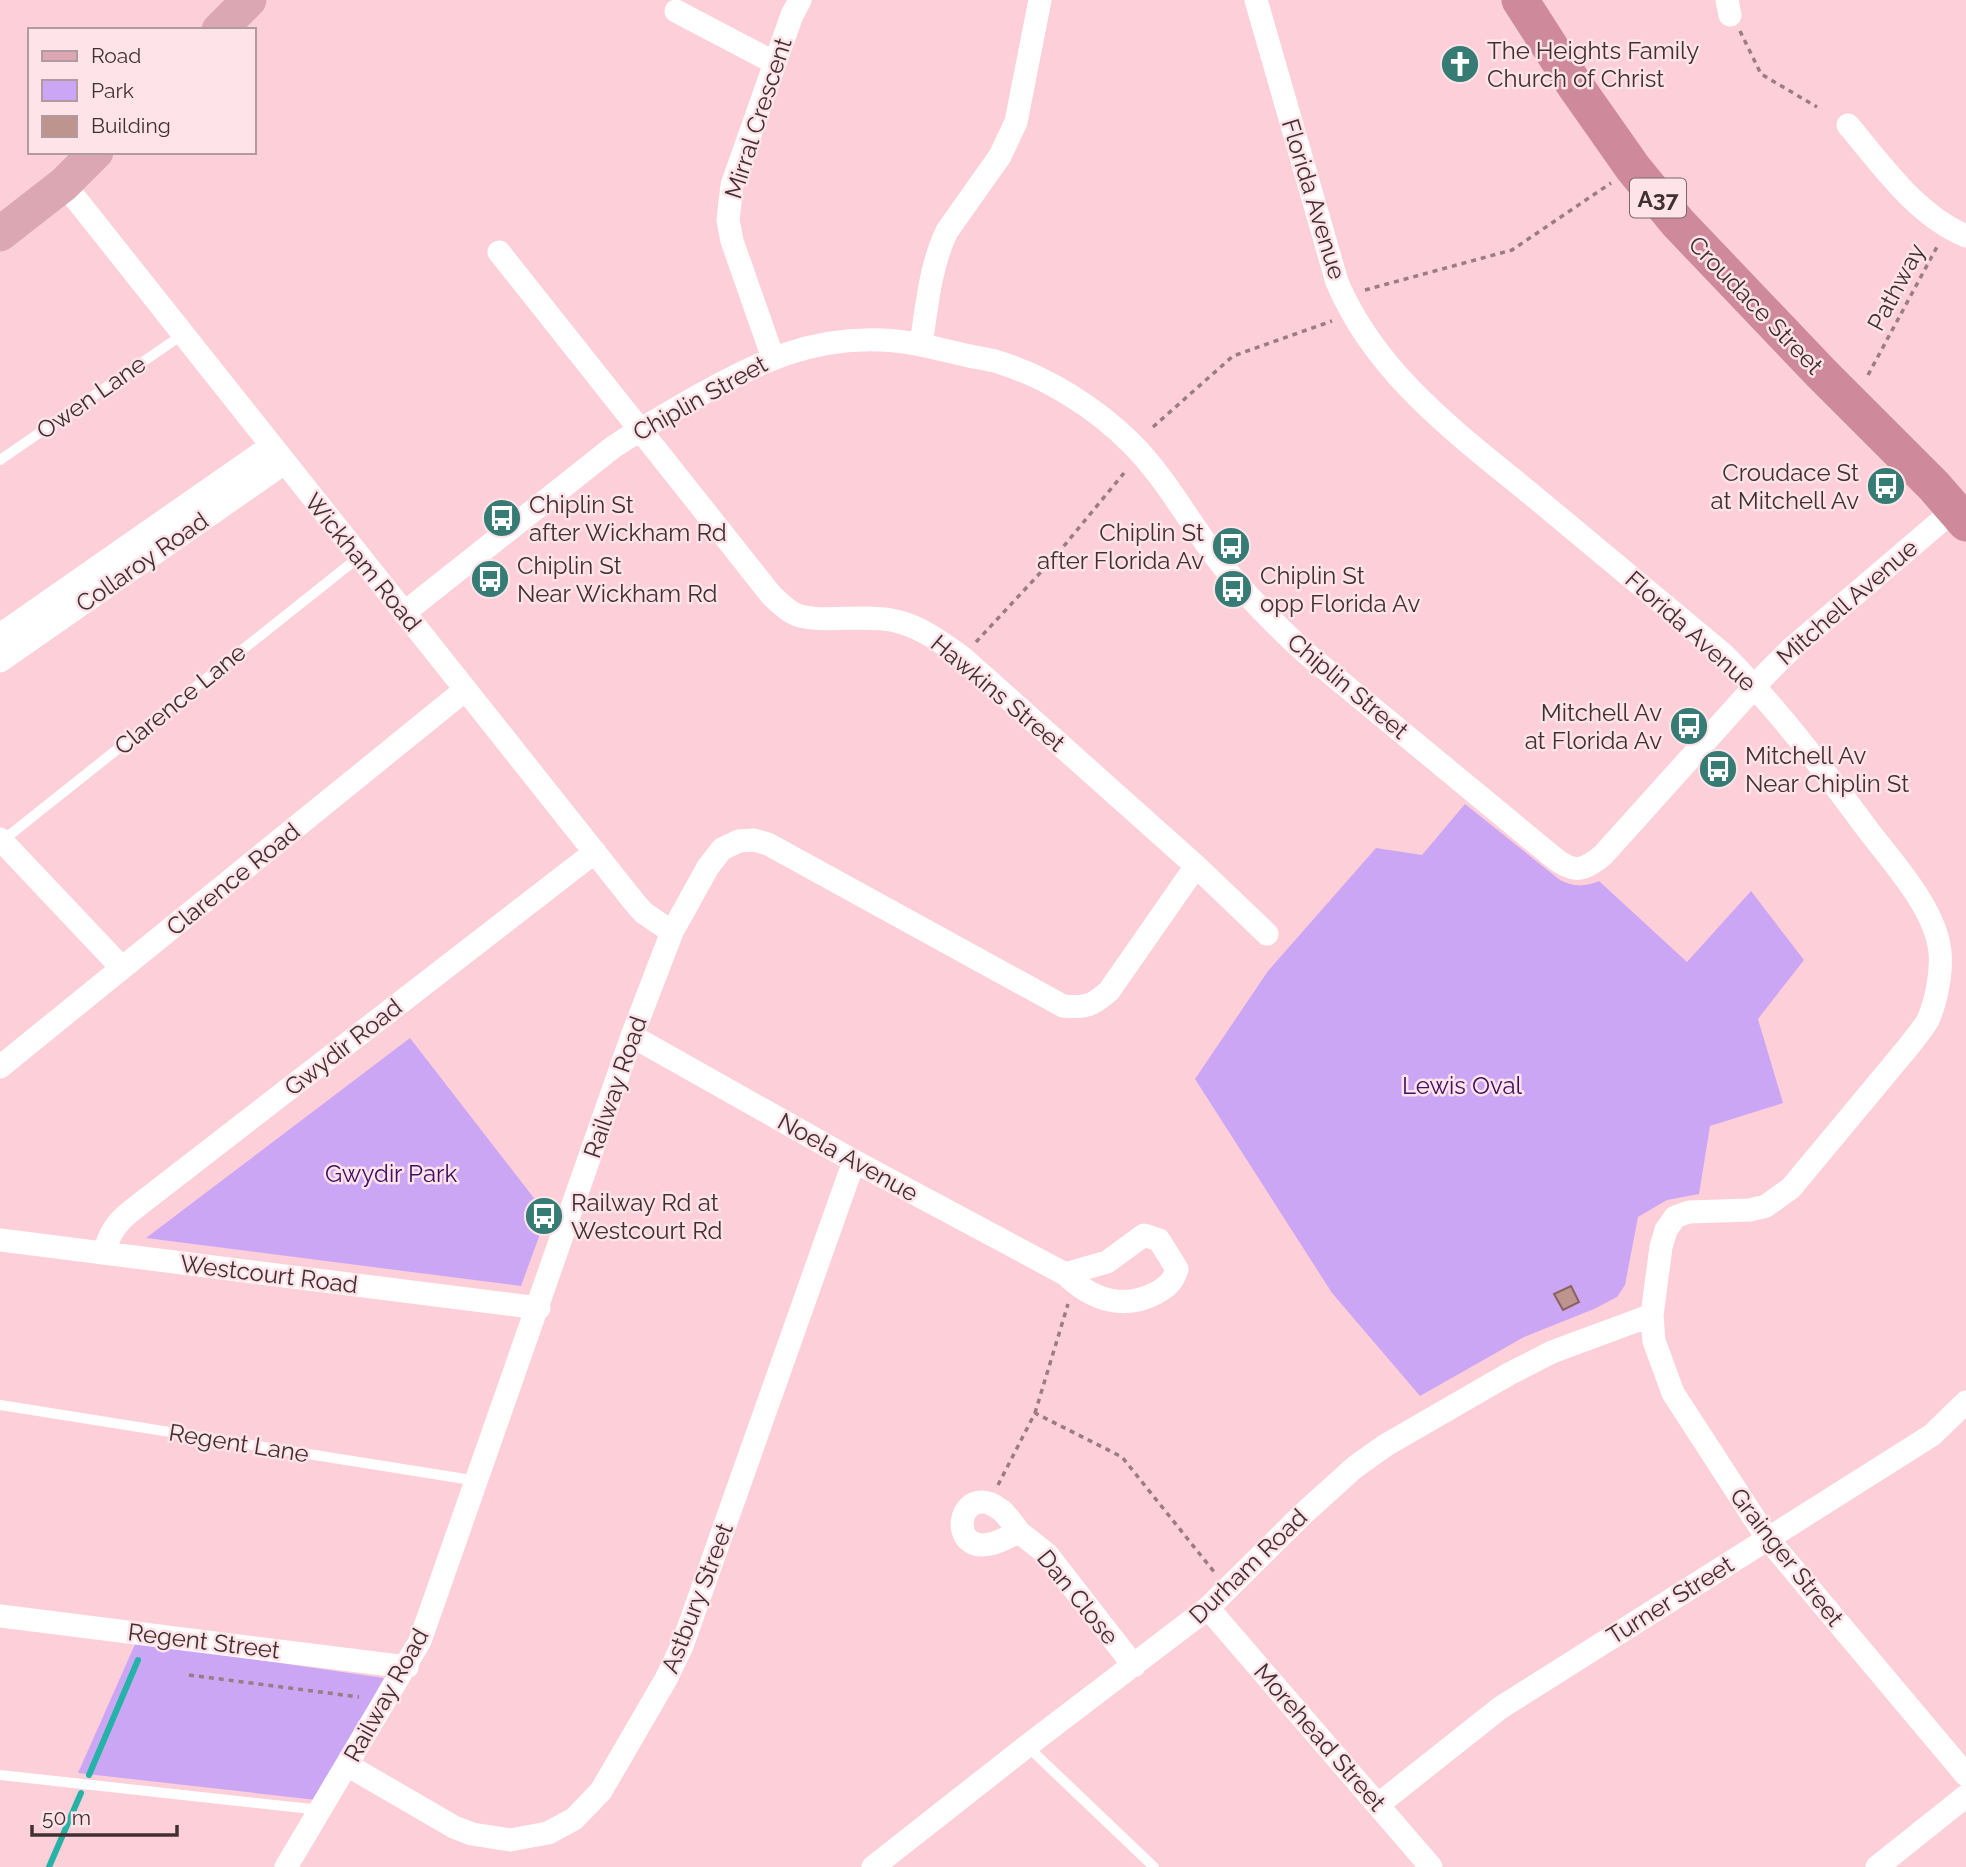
<svg xmlns="http://www.w3.org/2000/svg" width="1966" height="1867" font-family="Raleway,sans-serif">
	<style>
		.green { fill: #cba6f5 }
		.lines { fill: none; stroke-linecap: round; stroke-linejoin: round }
		.stream { stroke: #24b3a6; stroke-width: 6 }
		.building { fill: #be948f; stroke: #89625e; stroke-width: 2 }
		.path { stroke: #9a7c82; stroke-width: 3.5; stroke-dasharray: 5 5; stroke-linecap: butt }
		.service { stroke: #fff; stroke-width: 10 }
		.minor { stroke: #fff; stroke-width: 23 }
		.primary { stroke: #daa7b3; stroke-width: 35 }
		.trunk { stroke: #ce8a9a; stroke-width: 37 }
		.labels { text-anchor: middle; dominant-baseline: central; stroke-width: 5; stroke-linejoin: round; paint-order: stroke }
		.shield { fill: #fee3e8; stroke: #7a6669; stroke-width: 2 }
		.shield-label { font-size: 23px; font-weight: bold; fill: #413033 }
		.poi-label { font-size: 24px; fill: #413033; stroke: #fee3e8; text-anchor: start }
		.street-label { font-size: 24px; fill: #413033; stroke: #fee3e8 }
		.park-label { font-size: 24px; fill: #400e64; stroke: #fee3e8 }
	</style>
	<rect width="100%" height="100%" fill="#fdd0d9"/>
	<path class="green" d="M 1465,804 L 1560,880 C 1573,887 1585,887 1599,881 L 1687,962 L 1751,891 L 1804,960 L 1758,1019 L 1783,1103 L 1710,1126 L 1699,1194 L 1667,1200 L 1638,1217 L 1625,1285 L 1617,1297 L 1594,1309 L 1524,1337 L 1420,1396 L 1332,1293 L 1195,1079 L 1268,971 L 1376,848 L 1422,855 Z
		M 410,1038 L 547,1215 L 521,1286 L 146,1238 Z
		M 136,1642 L 384,1678 L 317,1800 L 78,1773 Z"/>
	<g class="lines">
		<path class="stream" d="M 89,1775 L 138,1660
			M 49,1867 L 81,1793"/>
	</g>
	<path class="building" d="M 1571,1286 L 1579,1302 L 1563,1310 L 1554,1294 Z"/>
	<g class="lines">
		<path class="path" d="M 1740,31 L 1761,74 L 1817,107
			M 1365,290 L 1512,250 L 1611,183
			M 1868,375 L 1938,245
			M 1153,427 L 1233,356 L 1332,321
			M 976,642 L 1054,558 L 1124,473
			M 1035,1413 L 1068,1304
			M 998,1485 L 1035,1413 L 1122,1457 L 1215,1573
			M 189,1675 L 359,1697"/>
		<path class="service" d="M 0,460 L 182,335
			M 2,841 L 359,557
			M 0,1405 L 478,1481
			M 1027,1746 L 1154,1867
			M 0,1775 L 321,1810"/>
		<path class="minor" d="M 1256,0 L 1337,282 C 1377,377 1461,436 1537,499 C 1599,551 1661,602 1722,653 C 1777,707 1822,768 1868,830 C 1893,863 1936,909 1940,952 C 1942,973 1936,1002 1928,1020 C 1923,1029 1915,1038 1909,1046 L 1791,1188 L 1766,1206 L 1750,1210 L 1689,1212 L 1675,1217 L 1666,1230 L 1661,1247 L 1652,1315 L 1654,1341 L 1673,1393 L 1767,1538 L 1966,1775
			M 1727,0 L 1730,15
			M 676,11 L 775,63
			M 1848,125 C 1882,165 1916,215 1966,236
			M 64,184 L 635,903 L 644,913 L 672,932
			M 499,252 L 772,596 C 779,602 785,609 793,613 C 814,625 867,613 896,621 C 921,627 941,642 962,657 L 1196,866 L 1267,934
			M 921,344 C 927,307 930,266 947,231 L 1000,156 L 1016,122 L 1040,0
			M 773,358 L 732,241 L 728,220 L 732,185 L 792,15 L 800,0
			M 404,613 L 612,448 C 640,429 669,413 698,396 C 758,362 811,337 882,340 C 911,341 938,349 965,355 C 977,358 990,359 1001,363 C 1048,378 1096,408 1131,443 C 1163,475 1184,513 1210,549 C 1238,588 1271,621 1307,654 L 1553,857 C 1573,873 1583,872 1603,855 L 1765,675 L 1791,649 L 1955,509
			M 0,635 L 271,446
			M 0,661 L 284,463
			M 0,839 L 122,968
			M 632,1036 L 854,1161 L 1065,1274 C 1091,1299 1122,1311 1156,1293 C 1167,1287 1173,1282 1177,1269 L 1159,1240 L 1144,1235 L 1107,1262 L 1065,1274
			M 0,1067 L 465,690
			M 0,1240 L 539,1308
			M 104,1253 C 109,1234 116,1223 131,1211 L 595,852
			M 1019,1532 C 1014,1525 1008,1516 1001,1510 C 958,1477 944,1558 994,1543 C 1002,1541 1011,1535 1019,1532 L 1047,1554 L 1134,1666
			M 1208,1608 L 1431,1867
			M 0,1616 L 407,1667
			M 347,1765 L 454,1827 L 472,1834 L 510,1840 L 548,1833 L 574,1819 L 601,1791 L 666,1679 L 682,1646 L 854,1161
			M 1379,1804 L 1500,1708 L 1932,1435 L 1966,1402
			M 286,1867 L 420,1641 L 632,1036 L 672,932 L 708,867 L 722,849 L 739,841 L 754,840 L 768,844 L 1063,1006 C 1086,1008 1092,1006 1109,991 L 1196,866
			M 873,1867 L 1027,1746 L 1208,1608 L 1303,1514 L 1355,1467 L 1386,1445 L 1509,1374 L 1552,1352 L 1652,1315
			M 1877,1867 L 1966,1796"/>
		<path class="primary" d="M 219,30 L 249,0
			M 0,234 L 64,184 L 96,152"/>
		<path class="trunk" d="M 1520,0 L 1574,84 L 1633,168 L 1678,223 L 1822,374 L 1934,486 L 1966,523"/>
	</g>
	<defs>
		<g id="church-disc" transform="scale(2.0125)"><circle r="9.5" fill="#367c75" stroke="#fee3e8"/><path d="M-1.2-6h2.4v3.5h3.3v2.4h-3.3V6h-2.4V-.1h-3.3v-2.4h3.3Z" fill="#fff"/></g>
		<g id="bus-disc" transform="scale(2.0125)"><circle r="9.5" fill="#367c75" stroke="#fee3e8"/><path d="M-5-6H5V4H4V6H2V4H-2V6H-4V4H-5ZM-3.5-4V0h7V-4ZM-3.5 1.2v1.5H-2V1.2ZM2 1.2v1.5H3.5V1.2Z" fill="#fff"/></g>
	</defs>
	<g fill-rule="evenodd">
		<use href="#church-disc" x="1460" y="64"/>
		<use href="#bus-disc" x="1886" y="486"/>
		<use href="#bus-disc" x="502" y="518"/>
		<use href="#bus-disc" x="1231" y="546"/>
		<use href="#bus-disc" x="490" y="579"/>
		<use href="#bus-disc" x="1233" y="589"/>
		<use href="#bus-disc" x="1689" y="726"/>
		<use href="#bus-disc" x="1718" y="769"/>
		<use href="#bus-disc" x="544" y="1216"/>
	</g>
	<g class="labels">
		<rect class="shield" x="1630" y="178.5" width="56" height="39" rx="5"/>
		<g class="shield-label">
			<text x="1658" y="198">A37</text>
		</g>
		<g class="poi-label">
			<text x="1487" y="50">The Heights Family<tspan x="1487" dy="28">Church of Christ</tspan></text>
			<text x="1859" y="472" text-anchor="end">Croudace St<tspan x="1859" dy="28">at Mitchell Av</tspan></text>
			<text x="529" y="504">Chiplin St<tspan x="529" dy="28">after Wickham Rd</tspan></text>
			<text x="1204" y="532" text-anchor="end">Chiplin St<tspan x="1204" dy="28">after Florida Av</tspan></text>
			<text x="517" y="565">Chiplin St<tspan x="517" dy="28">Near Wickham Rd</tspan></text>
			<text x="1260" y="575">Chiplin St<tspan x="1260" dy="28">opp Florida Av</tspan></text>
			<text x="1662" y="712" text-anchor="end">Mitchell Av<tspan x="1662" dy="28">at Florida Av</tspan></text>
			<text x="1745" y="755">Mitchell Av<tspan x="1745" dy="28">Near Chiplin St</tspan></text>
			<text x="571" y="1202">Railway Rd at<tspan x="571" dy="28">Westcourt Rd</tspan></text>
		</g>
		<g class="street-label">
			<text transform="translate(758 118) rotate(-72)">Mirral Crescent</text>
			<text transform="translate(1314 199) rotate(73)">Florida Avenue</text>
			<text transform="translate(1896 287) rotate(-62)">Pathway</text>
			<text transform="translate(1756 305) rotate(46)">Croudace Street</text>
			<text transform="translate(91 397) rotate(-35)">Owen Lane</text>
			<text transform="translate(700 398) rotate(-29)">Chiplin Street</text>
			<text transform="translate(142 562) rotate(-35)">Collaroy Road</text>
			<text transform="translate(363 562) rotate(51)">Wickham Road</text>
			<text transform="translate(1847 602) rotate(-41)">Mitchell Avenue</text>
			<text transform="translate(1691 631) rotate(42)">Florida Avenue</text>
			<text transform="translate(1348 686) rotate(40)">Chiplin Street</text>
			<text transform="translate(998 693) rotate(40)">Hawkins Street</text>
			<text transform="translate(180 699) rotate(-39)">Clarence Lane</text>
			<text transform="translate(233 879) rotate(-39)">Clarence Road</text>
			<text transform="translate(343 1047) rotate(-38)">Gwydir Road</text>
			<text transform="translate(615 1087) rotate(-71)">Railway Road</text>
			<text transform="translate(848 1157) rotate(29)">Noela Avenue</text>
			<text transform="translate(269 1274) rotate(7)">Westcourt Road</text>
			<text transform="translate(239 1443) rotate(9)">Regent Lane</text>
			<text transform="translate(1787 1557) rotate(52)">Grainger Street</text>
			<text transform="translate(1248 1566) rotate(-44)">Durham Road</text>
			<text transform="translate(1078 1597) rotate(51)">Dan Close</text>
			<text transform="translate(697 1598) rotate(-69)">Astbury Street</text>
			<text transform="translate(1670 1600) rotate(-32)">Turner Street</text>
			<text transform="translate(204 1641) rotate(7)">Regent Street</text>
			<text transform="translate(386 1695) rotate(-61)">Railway Road</text>
			<text transform="translate(1320 1737) rotate(49)">Morehead Street</text>
		</g>
		<g class="park-label">
			<text x="1462" y="1085">Lewis Oval</text>
			<text x="391" y="1173">Gwydir Park</text>
		</g>
	</g>
	<rect x="28" y="28" width="228" height="126" fill="#fee3e8" stroke="#b29ba0" stroke-width="2"/>
	<rect x="42" y="51" width="35" height="10" fill="#daa7b3" stroke="#b29ba0" stroke-width="2"/>
	<text x="91" y="63" font-size="21" fill="#413033">Road</text>
	<rect x="42" y="80" width="35" height="21" fill="#cba6f5" stroke="#b29ba0" stroke-width="2"/>
	<text x="91" y="98" font-size="21" fill="#413033">Park</text>
	<rect x="42" y="116" width="35" height="21" fill="#be948f" stroke="#b29ba0" stroke-width="2"/>
	<text x="91" y="133" font-size="21" fill="#413033">Building</text>
	<path d="M32 1825v10h145v-10" fill="none" stroke="#413033" stroke-width="3.5"/>
	<text x="42" y="1825" font-size="21" fill="#413033" stroke="#fee3e8" stroke-width="5" paint-order="stroke">50 m</text>
</svg>
